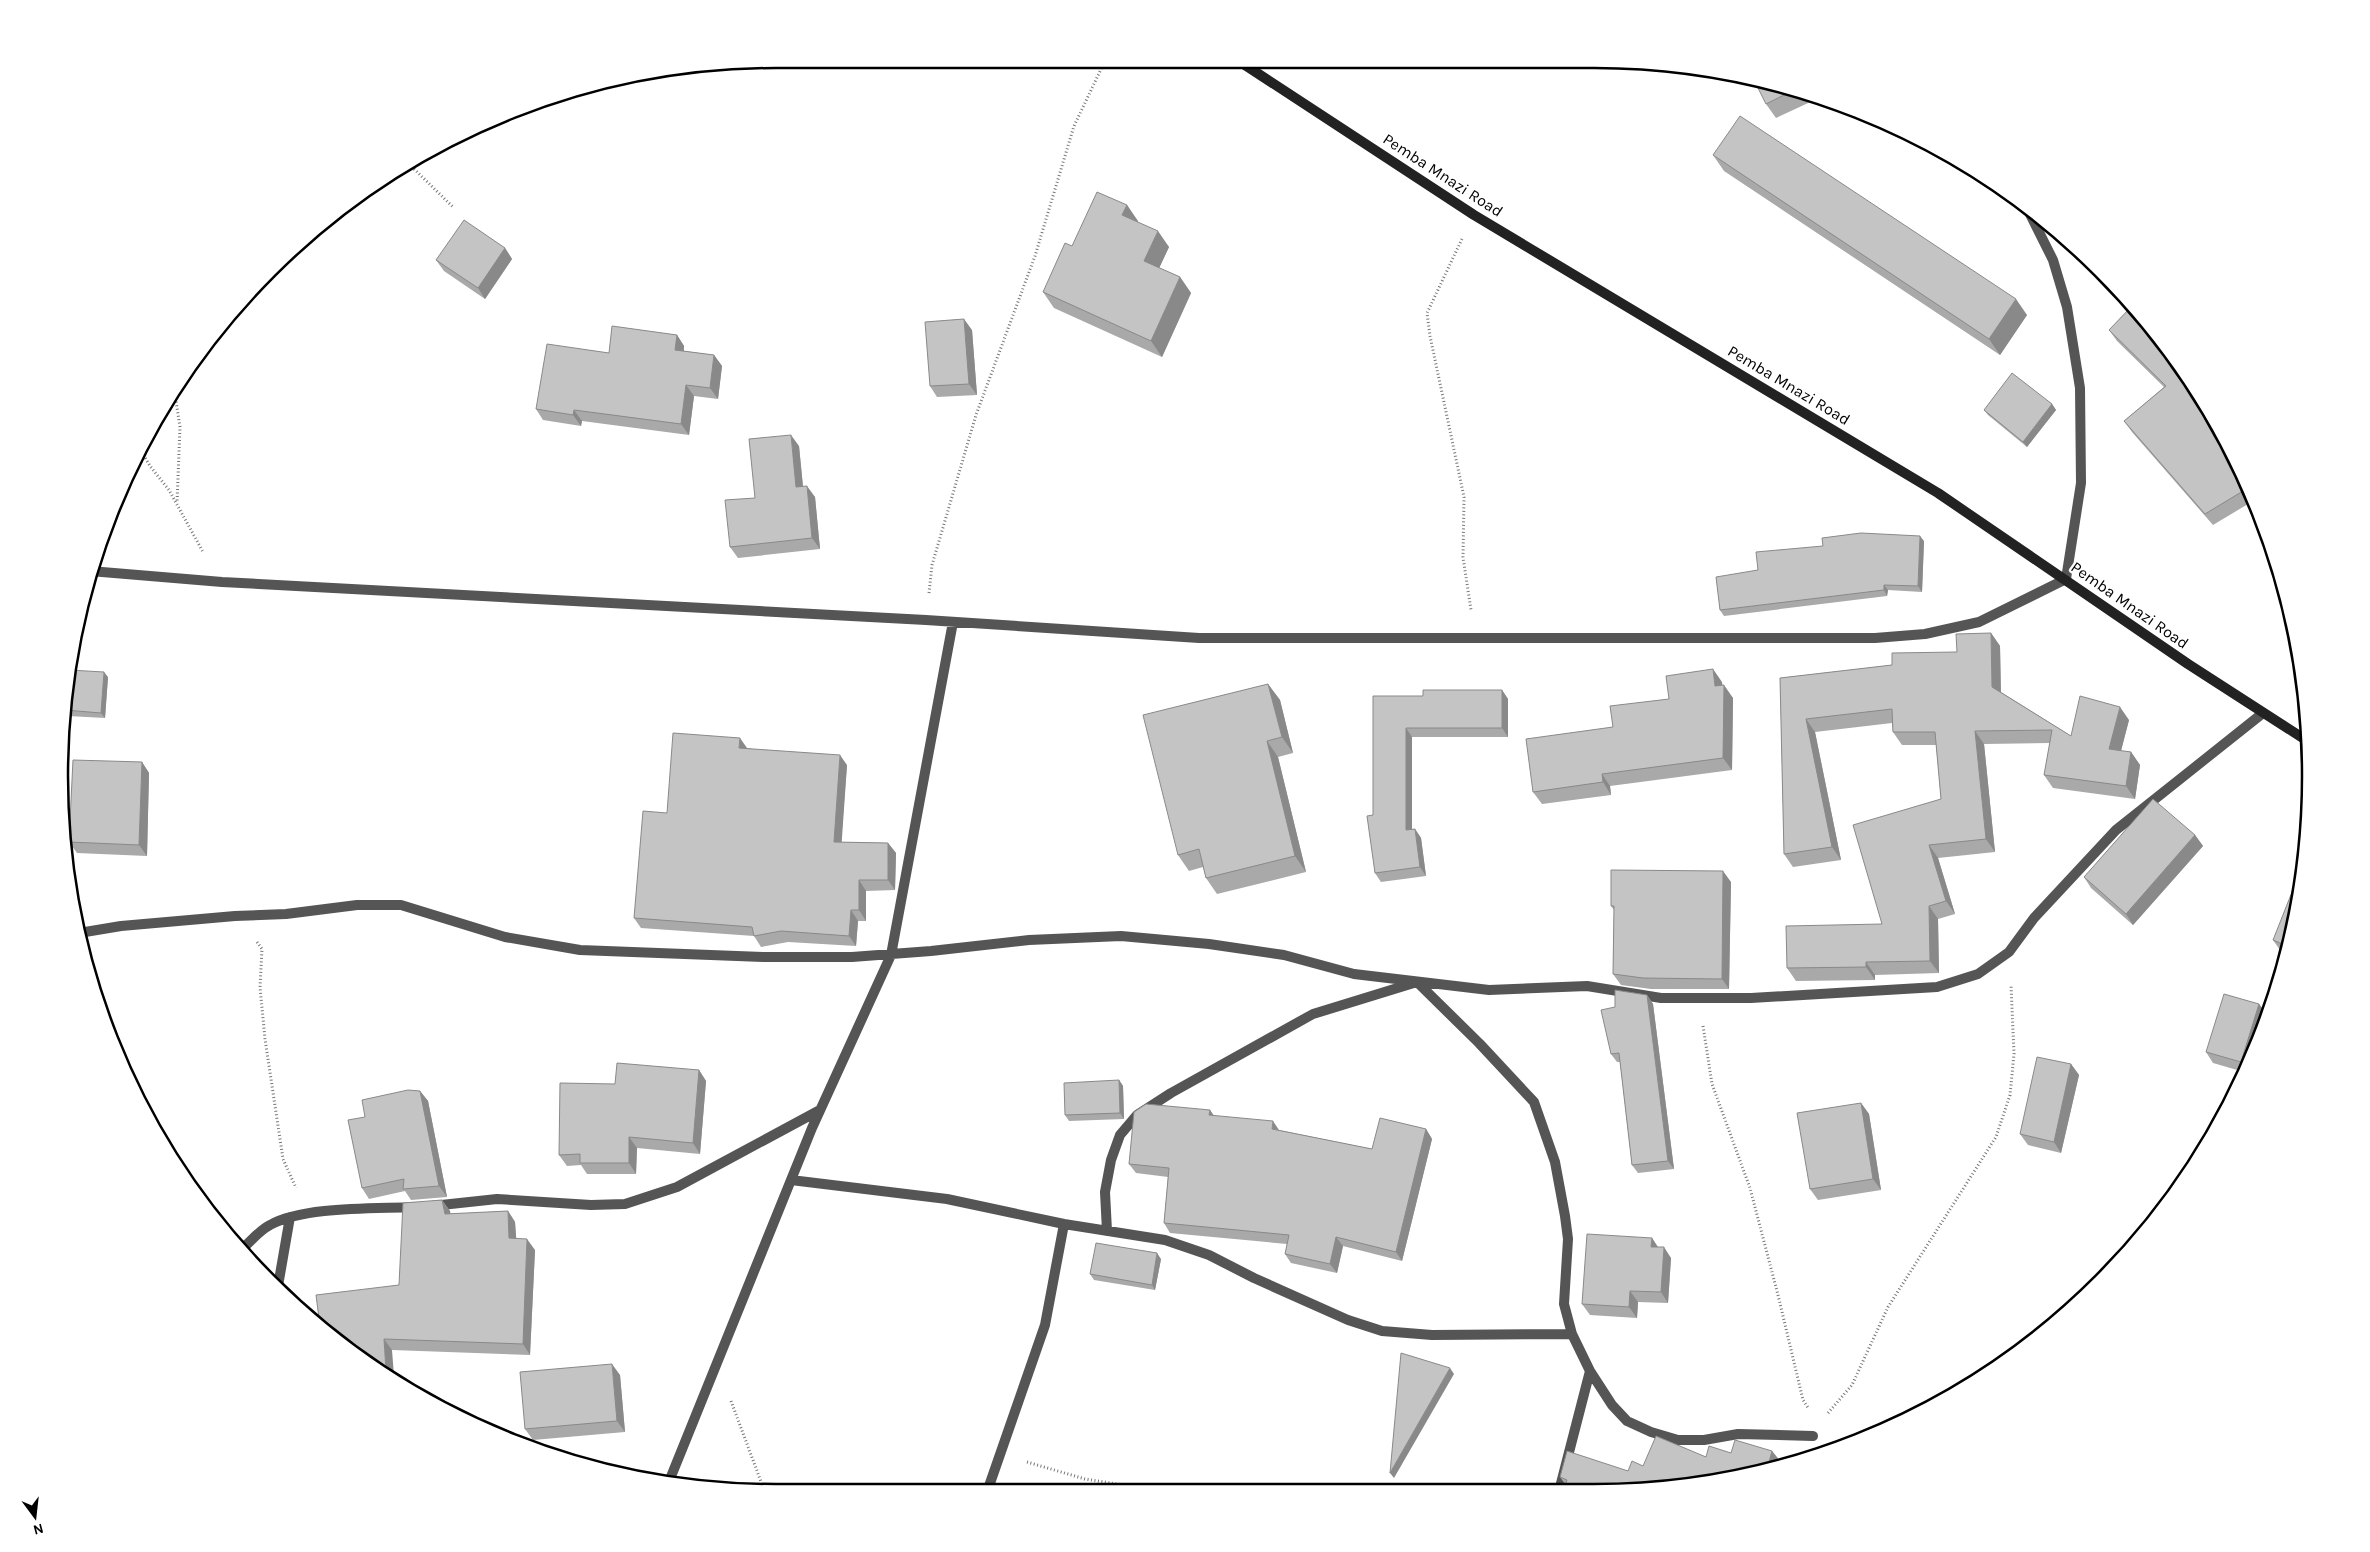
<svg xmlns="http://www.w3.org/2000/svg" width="2370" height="1552" font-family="Karla,sans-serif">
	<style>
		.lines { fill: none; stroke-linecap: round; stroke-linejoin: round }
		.path { stroke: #777; stroke-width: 3; stroke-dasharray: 1 2.5; stroke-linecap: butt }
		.minor { stroke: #555; stroke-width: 10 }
		.secondary { stroke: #222; stroke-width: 10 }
		.wall { fill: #a9a9a9 }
		.shaded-wall { fill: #898989 }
		.building { fill: #c4c4c4; stroke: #898989 }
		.labels { text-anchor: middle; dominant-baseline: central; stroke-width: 4.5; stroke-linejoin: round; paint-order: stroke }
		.street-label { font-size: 16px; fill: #000; stroke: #fff }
		.rim { fill: none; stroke: #000; stroke-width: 2.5 }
	</style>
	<rect width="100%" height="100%" fill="#fff"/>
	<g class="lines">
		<path class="path" d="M 409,164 L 454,208
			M 1462,239 L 1427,313 L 1430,336 L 1464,497 L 1463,557 L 1471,610
			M 174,388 L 180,427 L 177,503
			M 140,449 L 150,466 L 169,490 L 203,552
			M 929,593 L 932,565 L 976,415 L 1035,256 L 1074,126 L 1103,65
			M 257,942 L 262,949 L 260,987 L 265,1039 L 283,1159 L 296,1188
			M 1703,1026 L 1712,1084 L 1750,1188 L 1778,1295 L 1803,1400 L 1809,1409
			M 731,1401 L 763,1487
			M 1828,1413 L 1852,1385 L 1888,1307 L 1996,1137 L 2010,1095 L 2014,1054 L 2011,985
			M 1027,1462 L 1085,1479 L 1149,1489"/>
		<path class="minor" d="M 90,571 L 222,582 L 926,620 L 1199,638 L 1875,638 L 1925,634 L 1979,622 L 2066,579 L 2081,483 L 2080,388 L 2067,307 L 2053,260 L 2028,210
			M 79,933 L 121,926 L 235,916 L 286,914 L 357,905 L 401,905 L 505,937 L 580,950 L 763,957 L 852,957 L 931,951 L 1029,940 L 1121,936 L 1209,944 L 1284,955 L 1354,974 L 1489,990 L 1587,986 L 1661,998 L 1751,998 L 1937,987 L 1978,974 L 2009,952 L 2034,918 L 2116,830 L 2263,713
			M 791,1180 L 947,1199 L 1064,1224 L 1165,1240 L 1209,1255 L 1254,1278 L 1348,1320 L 1382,1331 L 1432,1335 L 1572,1334
			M 432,1206 L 497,1199 L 591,1205 L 625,1204 L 677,1187 L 820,1110
			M 1107,1231 L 1105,1192 L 1111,1160 L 1120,1135 L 1137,1115 L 1171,1093 L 1313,1014 L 1417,982 L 1479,1043 L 1534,1102 L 1555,1162 L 1565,1216 L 1568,1239 L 1564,1304 L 1572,1334 L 1590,1371 L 1612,1405 L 1627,1421 L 1651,1432 L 1678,1440 L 1704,1440 L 1738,1434 L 1813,1436
			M 244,1247 C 252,1240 260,1230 270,1225 C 304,1206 375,1209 415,1207
			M 278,1286 L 290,1217
			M 668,1484 L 812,1128 L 891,955 L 953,622
			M 988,1489 L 1045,1325 L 1064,1224
			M 1559,1491 L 1590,1371"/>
		<path class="secondary" d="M 1245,65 L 1474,215 L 1938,493 L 2188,664 L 2309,742"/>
	</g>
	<path class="wall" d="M 1780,83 L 1819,98 L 1776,118 L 1766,104 Z
		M 1713,155 L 2027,315 L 2000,355 L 1724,171 Z
		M 1127,205 L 1138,222 L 1169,247 L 1159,268 L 1180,277 L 1191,293 L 1162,357 L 1054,308 L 1043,292 L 1072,246 Z
		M 505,248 L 512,259 L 485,299 L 444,271 L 436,260 Z
		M 2132,306 L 2237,459 L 2253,501 L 2213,525 L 2132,432 L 2124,421 L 2164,387 L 2117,341 L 2109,330 Z
		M 972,330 L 977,395 L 937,397 L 930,386 Z
		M 677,335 L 684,346 L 684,351 L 714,355 L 722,366 L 718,399 L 694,396 L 689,435 L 582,421 L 581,426 L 543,420 L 536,409 L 609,353 Z
		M 2052,404 L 2056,410 L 2027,447 L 1988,415 L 1984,410 Z
		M 799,446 L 803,486 L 815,497 L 820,549 L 738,558 L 730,547 L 755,498 Z
		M 1924,541 L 1922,592 L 1888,590 L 1887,596 L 1724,616 L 1720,610 L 1758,570 Z
		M 1991,633 L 2000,646 L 2001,692 L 2071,736 L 2129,720 L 2121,751 L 2131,752 L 2140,765 L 2135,799 L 2053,788 L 2044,775 L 2050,743 L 1984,744 L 1995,852 L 1938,858 L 1955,914 L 1938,919 L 1939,973 L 1875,975 L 1875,980 L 1796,981 L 1787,968 L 1882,924 L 1941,799 L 1936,745 L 1902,745 L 1893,732 L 1892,723 L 1815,732 L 1841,860 L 1793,867 L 1784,854 L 1780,678 L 1892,665 L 1957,652 Z
		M 69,670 L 108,677 L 105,718 L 68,716 L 65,711 Z
		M 1722,682 L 1722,686 L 1733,698 L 1732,770 L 1610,786 L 1611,795 L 1542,804 L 1533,792 L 1613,727 Z
		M 1268,684 L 1280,700 L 1293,753 L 1278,757 L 1306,872 L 1217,894 L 1206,878 L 1203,867 L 1189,871 L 1178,855 Z
		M 1502,690 L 1508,699 L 1508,737 L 1412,737 L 1412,829 L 1415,829 L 1421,838 L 1426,876 L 1381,882 L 1375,873 L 1373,815 L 1373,696 L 1423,696 Z
		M 747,748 L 847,765 L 841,842 L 888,843 L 896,853 L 895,890 L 866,891 L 866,921 L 858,921 L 856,946 L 788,942 L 761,947 L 754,936 L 641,928 L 634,918 L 667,813 Z
		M 142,762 L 149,773 L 147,856 L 77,853 L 69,842 Z
		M 2195,835 L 2203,846 L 2133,925 L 2091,888 L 2084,877 Z
		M 1731,882 L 1729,989 L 1651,989 L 1621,985 L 1613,974 L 1614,910 L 1611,906 Z
		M 2302,885 L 2286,953 L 2280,950 L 2273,940 Z
		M 1647,995 L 1653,1004 L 1674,1169 L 1638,1173 L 1632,1165 L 1620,1062 L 1617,1062 L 1611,1054 L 1615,1007 Z
		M 2259,1004 L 2267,1015 L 2261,1034 L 2244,1072 L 2213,1063 L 2206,1052 Z
		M 2071,1064 L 2079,1075 L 2061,1153 L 2028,1145 L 2020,1134 Z
		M 699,1070 L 706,1081 L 700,1154 L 637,1148 L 636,1174 L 587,1174 L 581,1165 L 567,1166 L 559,1155 L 615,1084 Z
		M 1119,1080 L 1123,1086 L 1124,1119 L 1069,1121 L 1065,1115 Z
		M 420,1091 L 428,1101 L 447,1197 L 411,1200 L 405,1191 L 369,1199 L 362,1188 L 365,1117 Z
		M 1861,1103 L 1869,1114 L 1881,1190 L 1818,1200 L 1810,1189 Z
		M 1210,1110 L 1214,1116 L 1279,1130 L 1372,1149 L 1426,1129 L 1432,1139 L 1402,1261 L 1343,1246 L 1337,1273 L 1291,1263 L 1285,1254 L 1287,1244 L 1170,1233 L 1164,1223 L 1168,1177 L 1136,1173 L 1129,1164 Z
		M 442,1200 L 450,1211 L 450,1214 L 508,1211 L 515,1222 L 516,1239 L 535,1250 L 530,1355 L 392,1350 L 320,1326 L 399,1285 Z
		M 1652,1238 L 1658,1247 L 1671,1258 L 1668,1303 L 1638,1302 L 1637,1318 L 1590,1315 L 1582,1304 Z
		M 1161,1259 L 1155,1290 L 1094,1280 L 1090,1274 Z
		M 620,1375 L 625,1432 L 533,1440 L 525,1429 Z
		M 1772,1451 L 1780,1461 L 1778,1465 L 1565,1484 L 1560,1477 L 1628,1471 L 1643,1466 L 1731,1453 Z"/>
	<path class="shaded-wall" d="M 1127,205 L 1138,221 L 1133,231 L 1122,215 Z
		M 1158,231 L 1169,247 L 1155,277 L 1144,261 Z
		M 505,248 L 512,259 L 485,299 L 478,288 Z
		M 1180,277 L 1191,293 L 1162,357 L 1151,341 Z
		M 2016,299 L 2027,315 L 2000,355 L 1989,339 Z
		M 964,319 L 972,330 L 977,395 L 969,384 Z
		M 677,335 L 684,346 L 683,361 L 675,350 Z
		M 714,355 L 722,366 L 718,399 L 710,388 Z
		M 686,385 L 694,396 L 689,435 L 681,424 Z
		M 2052,404 L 2056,410 L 2027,447 L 2023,442 Z
		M 574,410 L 582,421 L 581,426 L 573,415 Z
		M 791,435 L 799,446 L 804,498 L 796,487 Z
		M 807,486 L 815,497 L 820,549 L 812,538 Z
		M 1920,536 L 1924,541 L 1922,592 L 1918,586 Z
		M 1884,585 L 1888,590 L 1887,596 L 1884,590 Z
		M 1991,633 L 2000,646 L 2001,700 L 1992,687 Z
		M 1713,669 L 1722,682 L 1724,697 L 1724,685 L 1733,698 L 1732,770 L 1723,758 Z
		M 104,672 L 108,677 L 105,718 L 101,713 Z
		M 1268,684 L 1280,700 L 1293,753 L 1282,737 Z
		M 1502,690 L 1508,699 L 1508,737 L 1502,728 Z
		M 2120,707 L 2129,720 L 2118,762 L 2109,749 Z
		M 1806,719 L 1815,732 L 1841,860 L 1832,847 Z
		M 1406,728 L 1412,737 L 1412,839 L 1406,830 Z
		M 1975,731 L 1984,744 L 1995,852 L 1986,839 Z
		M 740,738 L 747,748 L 746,758 L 739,748 Z
		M 1267,741 L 1278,757 L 1306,872 L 1295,856 Z
		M 2131,752 L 2140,765 L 2135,799 L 2126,786 Z
		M 840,755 L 847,765 L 841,852 L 834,842 Z
		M 142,762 L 149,773 L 147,856 L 139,845 Z
		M 1602,774 L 1610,786 L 1611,795 L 1603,782 Z
		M 1415,829 L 1421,838 L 1426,876 L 1420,867 Z
		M 2195,835 L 2203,846 L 2133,925 L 2126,914 Z
		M 888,843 L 896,853 L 895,890 L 888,880 Z
		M 1929,845 L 1938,858 L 1955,914 L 1946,901 Z
		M 1723,871 L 1731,882 L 1729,989 L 1722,979 Z
		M 859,880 L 866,891 L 866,921 L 859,910 Z
		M 1929,906 L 1938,919 L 1939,973 L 1930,961 Z
		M 851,910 L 858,921 L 856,946 L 849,936 Z
		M 1866,962 L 1875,975 L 1875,980 L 1866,967 Z
		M 1647,995 L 1653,1004 L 1674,1169 L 1668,1161 Z
		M 2259,1004 L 2267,1015 L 2261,1034 L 2245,1068 L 2241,1062 Z
		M 2071,1064 L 2079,1075 L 2061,1153 L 2054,1142 Z
		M 699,1070 L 706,1081 L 700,1154 L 693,1143 Z
		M 1119,1080 L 1123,1086 L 1124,1119 L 1120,1113 Z
		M 420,1091 L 428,1101 L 447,1197 L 439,1186 Z
		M 1861,1103 L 1869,1114 L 1881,1190 L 1873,1179 Z
		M 1210,1110 L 1216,1119 L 1209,1115 Z
		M 1273,1121 L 1279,1130 L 1272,1129 Z
		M 1426,1129 L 1432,1139 L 1402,1261 L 1396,1252 Z
		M 629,1137 L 637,1148 L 636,1174 L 629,1163 Z
		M 442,1200 L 450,1211 L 453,1225 L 445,1214 Z
		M 508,1211 L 515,1222 L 517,1249 L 509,1238 Z
		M 1336,1237 L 1343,1246 L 1337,1273 L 1330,1264 Z
		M 1652,1238 L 1659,1249 L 1651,1247 Z
		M 527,1239 L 535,1250 L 530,1355 L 523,1344 Z
		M 1664,1247 L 1671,1258 L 1668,1303 L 1661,1292 Z
		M 1157,1253 L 1161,1259 L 1155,1290 L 1152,1285 Z
		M 1630,1291 L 1638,1302 L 1637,1318 L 1629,1307 Z
		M 384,1339 L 392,1350 L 394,1376 L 386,1371 Z
		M 612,1364 L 620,1375 L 625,1432 L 617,1421 Z
		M 1450,1368 L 1454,1374 L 1394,1478 L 1390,1473 Z
		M 1772,1451 L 1780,1461 L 1777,1469 L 1769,1462 Z"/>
	<path class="building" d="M 1753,78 L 1780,83 L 1796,89 L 1766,104 Z
		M 1740,116 L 2016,299 L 1989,339 L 1713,155 Z
		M 1097,192 L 1127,205 L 1122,215 L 1158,231 L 1144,261 L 1180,277 L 1151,341 L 1043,292 L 1065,243 L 1072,246 Z
		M 464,220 L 505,248 L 478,288 L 436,260 Z
		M 2132,306 L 2163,339 L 2237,459 L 2248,488 L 2205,514 L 2124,421 L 2166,386 L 2109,330 Z
		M 964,319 L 969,384 L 930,386 L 925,322 Z
		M 612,326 L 677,335 L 675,350 L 714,355 L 710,388 L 686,385 L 681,424 L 574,410 L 573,415 L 536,409 L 547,344 L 609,353 Z
		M 2012,373 L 2052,404 L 2023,442 L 1984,410 Z
		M 791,435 L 796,487 L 807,486 L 812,538 L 730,547 L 725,500 L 755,498 L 749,439 Z
		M 1861,533 L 1920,536 L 1918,586 L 1884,585 L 1884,590 L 1720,610 L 1716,577 L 1758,570 L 1756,552 L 1823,546 L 1822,538 Z
		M 1991,633 L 1992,687 L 2071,736 L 2080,696 L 2120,707 L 2109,749 L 2131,752 L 2126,786 L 2044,775 L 2052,730 L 1975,731 L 1986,839 L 1929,845 L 1946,901 L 1929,906 L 1930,961 L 1866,962 L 1866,967 L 1787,968 L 1786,926 L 1882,924 L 1853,825 L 1941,799 L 1935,732 L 1893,732 L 1892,709 L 1806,719 L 1832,847 L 1784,854 L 1780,678 L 1892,665 L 1892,653 L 1957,652 L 1956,634 Z
		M 1713,669 L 1715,686 L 1724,685 L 1723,758 L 1602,774 L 1603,782 L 1533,792 L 1526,739 L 1613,727 L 1610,706 L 1669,699 L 1666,676 Z
		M 69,670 L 104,672 L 101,713 L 65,710 Z
		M 1268,684 L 1282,737 L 1267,741 L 1295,856 L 1206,878 L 1199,849 L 1178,855 L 1143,715 Z
		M 1423,690 L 1502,690 L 1502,728 L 1406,728 L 1406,830 L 1415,829 L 1420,867 L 1375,873 L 1367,816 L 1373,815 L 1373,696 L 1423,696 Z
		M 673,733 L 740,738 L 739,748 L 840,755 L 834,842 L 888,843 L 888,880 L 859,880 L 859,910 L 851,910 L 849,936 L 781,931 L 754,936 L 752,927 L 634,918 L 643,811 L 667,813 Z
		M 73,760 L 142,762 L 139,845 L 69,842 Z
		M 2153,799 L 2195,835 L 2126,914 L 2084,877 Z
		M 1611,870 L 1723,871 L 1722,979 L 1643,978 L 1613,974 L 1614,906 L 1611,906 Z
		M 2296,882 L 2302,885 L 2287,946 L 2273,940 Z
		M 1615,990 L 1647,995 L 1668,1161 L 1632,1165 L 1619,1053 L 1611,1054 L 1601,1010 L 1615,1007 Z
		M 2224,994 L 2259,1004 L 2241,1062 L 2206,1052 Z
		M 2037,1057 L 2071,1064 L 2054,1142 L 2020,1134 Z
		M 617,1063 L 699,1070 L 693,1143 L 629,1137 L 629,1163 L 580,1163 L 580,1154 L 559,1155 L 560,1083 L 615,1084 Z
		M 1119,1080 L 1120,1113 L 1065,1115 L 1064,1083 Z
		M 408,1090 L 420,1091 L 439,1186 L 403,1189 L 404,1179 L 362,1188 L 348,1120 L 365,1117 L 362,1100 Z
		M 1861,1103 L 1873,1179 L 1810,1189 L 1797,1113 Z
		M 1146,1104 L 1210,1110 L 1209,1115 L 1273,1121 L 1272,1129 L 1372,1149 L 1380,1118 L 1426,1129 L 1396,1252 L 1336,1237 L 1330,1264 L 1285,1254 L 1289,1235 L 1164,1223 L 1169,1168 L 1129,1164 L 1134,1112 Z
		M 442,1200 L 445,1214 L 508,1211 L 509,1238 L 527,1239 L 523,1344 L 384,1339 L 386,1371 L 320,1326 L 316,1295 L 399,1285 L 403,1203 Z
		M 1587,1234 L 1652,1238 L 1651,1247 L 1664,1247 L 1661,1292 L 1630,1291 L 1629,1307 L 1582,1304 Z
		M 1096,1243 L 1157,1253 L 1152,1285 L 1090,1274 Z
		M 1401,1353 L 1450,1368 L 1390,1473 Z
		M 612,1364 L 617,1421 L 525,1429 L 520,1372 Z
		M 1656,1436 L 1706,1457 L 1709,1446 L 1731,1453 L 1735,1440 L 1772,1451 L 1769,1462 L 1785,1467 L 1780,1469 L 1641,1492 L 1563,1491 L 1567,1480 L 1560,1477 L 1567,1451 L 1628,1471 L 1632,1461 L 1643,1466 Z"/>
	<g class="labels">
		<g class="street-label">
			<text transform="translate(1443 175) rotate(33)">Pemba Mnazi Road</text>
			<text transform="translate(1789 385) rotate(31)">Pemba Mnazi Road</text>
			<text transform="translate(2130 605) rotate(35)">Pemba Mnazi Road</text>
		</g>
	</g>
	<path d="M0 0H2370V1552H0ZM776 68H1594A708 708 0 0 1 2302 776V776A708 708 0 0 1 1594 1484H776A708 708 0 0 1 68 776V776A708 708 0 0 1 776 68Z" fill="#fff" fill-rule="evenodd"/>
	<path class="rim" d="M776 68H1594A708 708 0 0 1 2302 776V776A708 708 0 0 1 1594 1484H776A708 708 0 0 1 68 776V776A708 708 0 0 1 776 68Z"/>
	<g transform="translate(35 1517) rotate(165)" stroke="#ffffff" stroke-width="4" paint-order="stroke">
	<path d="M0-4L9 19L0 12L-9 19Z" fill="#000000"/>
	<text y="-8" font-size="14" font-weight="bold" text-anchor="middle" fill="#000000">N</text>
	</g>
</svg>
